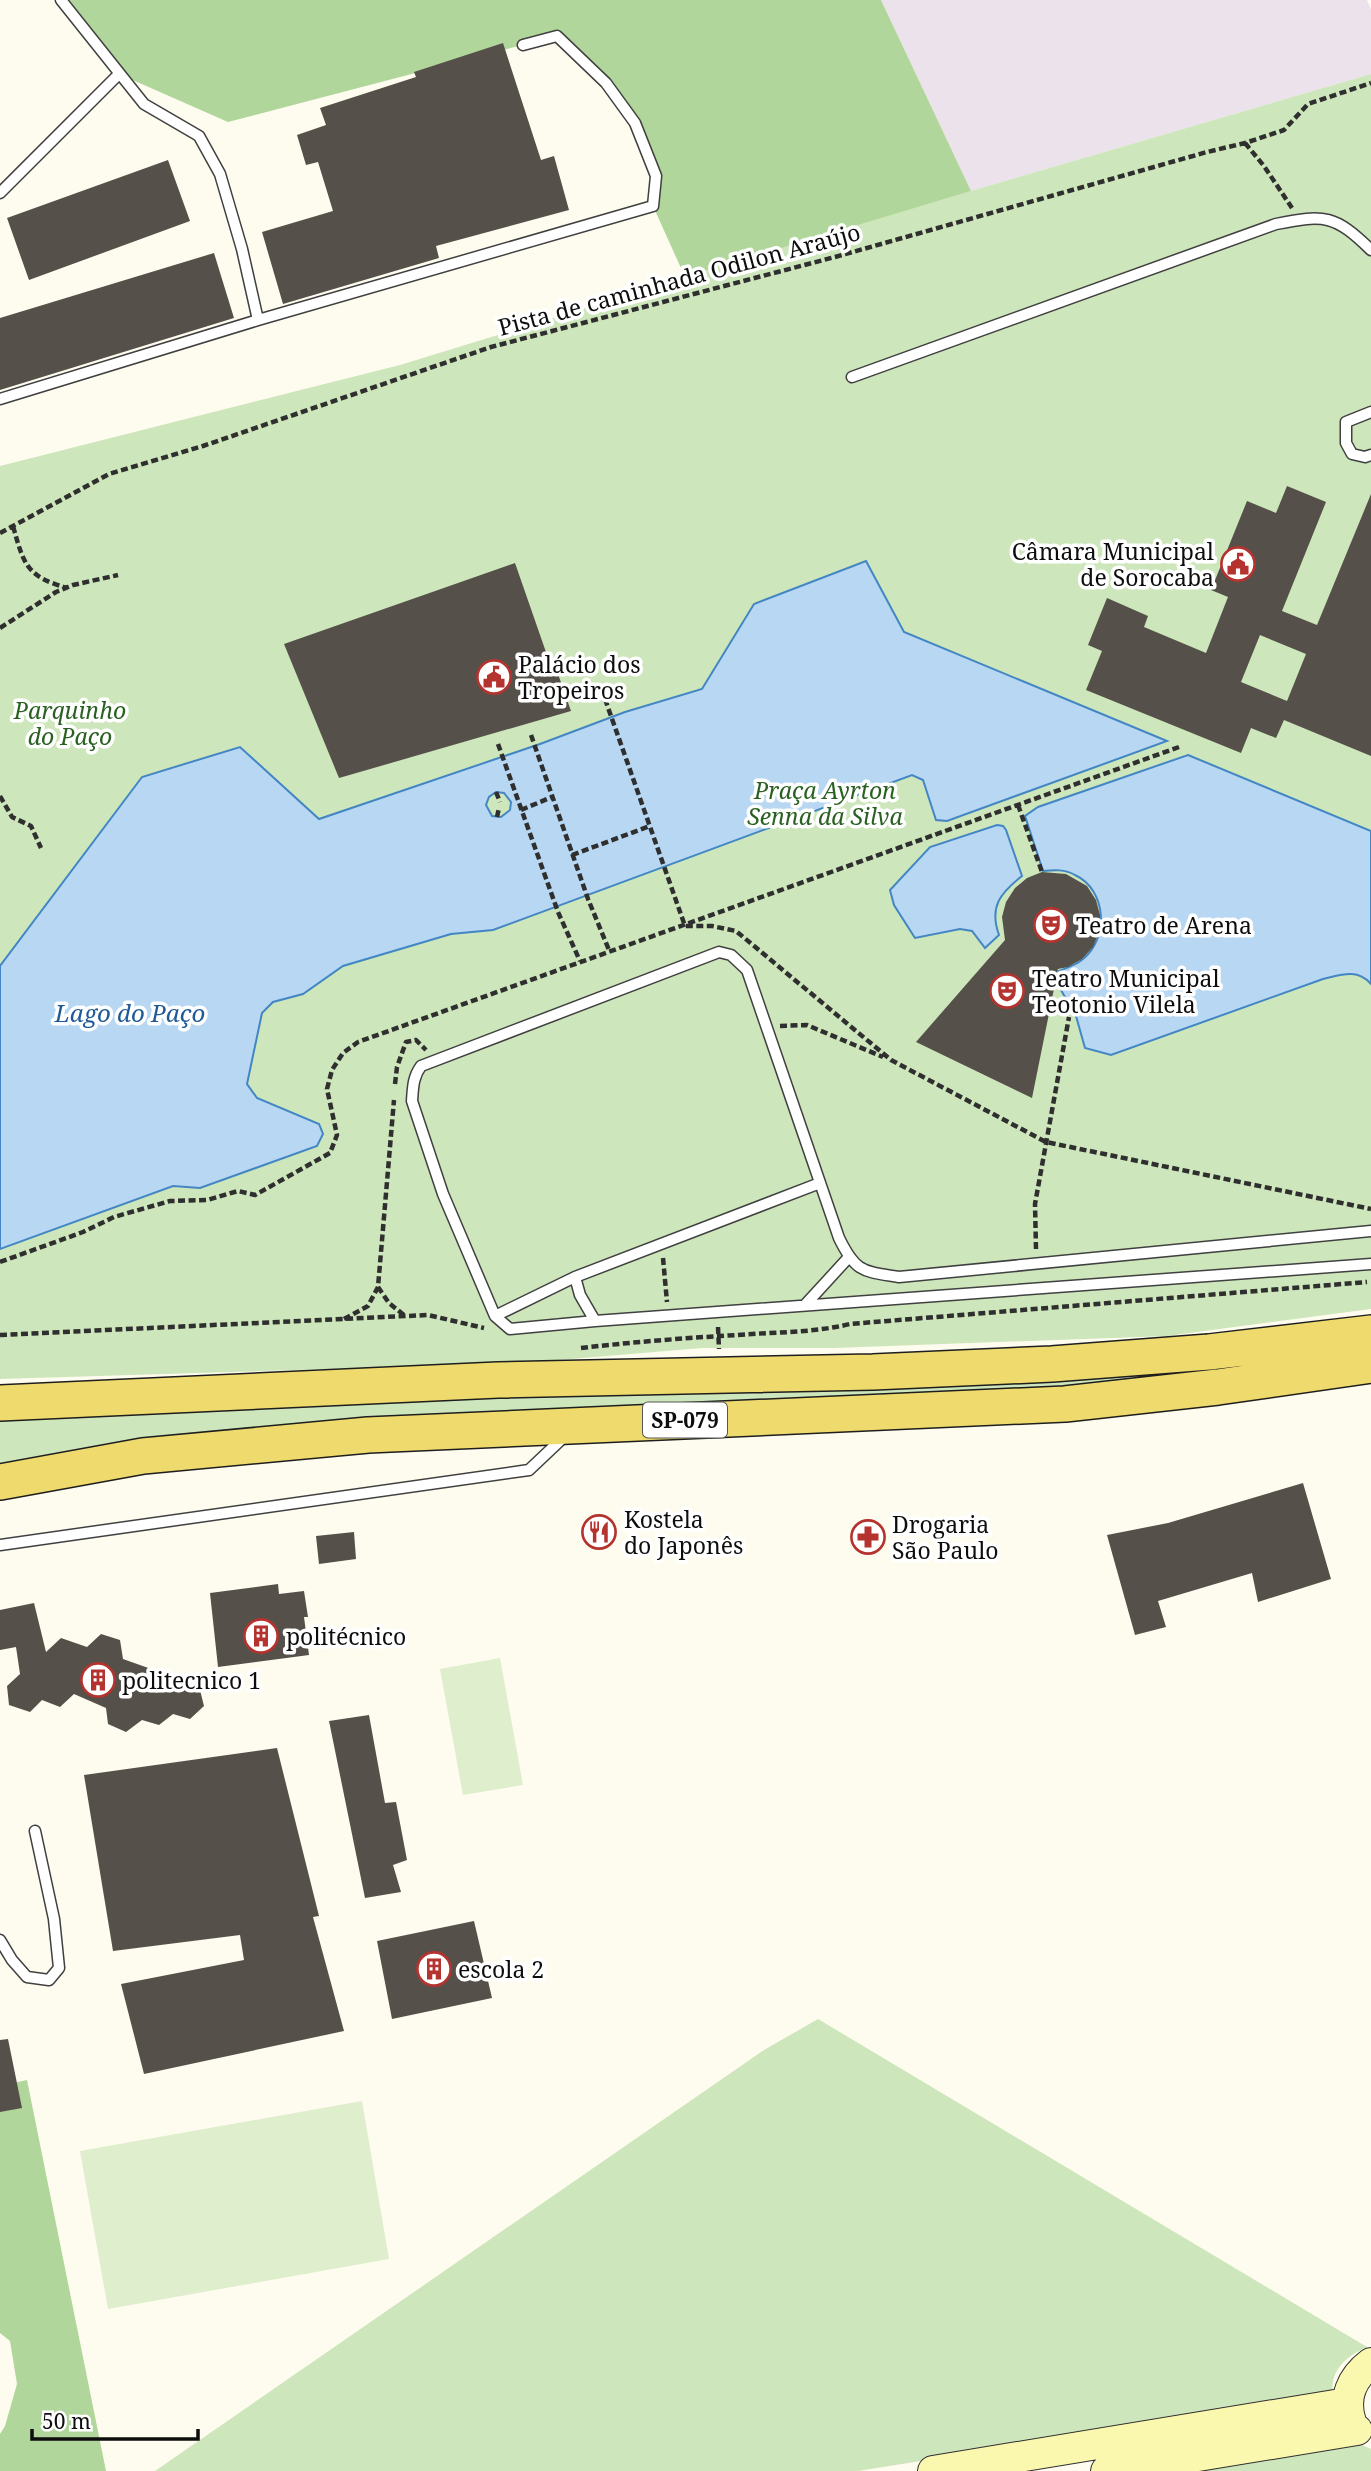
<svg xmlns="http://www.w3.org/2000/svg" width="1371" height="2471" font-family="'Noto Serif',serif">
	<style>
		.industrial { fill: #ebe2eb }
		.green { fill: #cee6bb }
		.forest { fill: #b1d69b }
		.pitch { fill: #dfeecc }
		.water { fill: #b7d7f2; stroke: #4386c4; stroke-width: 2; fill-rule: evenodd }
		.building { fill: #55504a; fill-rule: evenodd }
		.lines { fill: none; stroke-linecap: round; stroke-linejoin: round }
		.lane-casing { stroke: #404040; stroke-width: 13 }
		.secondary-casing { stroke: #2f2f2f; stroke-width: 32 }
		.primary-casing { stroke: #1e1e1e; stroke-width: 38 }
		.path { stroke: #2f2f2f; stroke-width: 4.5; stroke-dasharray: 7 3.5; stroke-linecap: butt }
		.lane { stroke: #fff; stroke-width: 10 }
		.secondary { stroke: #faf7ae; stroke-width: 30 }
		.primary { stroke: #efda6d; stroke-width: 35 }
		.labels { text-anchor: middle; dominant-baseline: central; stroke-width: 7; stroke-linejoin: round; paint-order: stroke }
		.shield { fill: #fff; stroke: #565656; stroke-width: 2 }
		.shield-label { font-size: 21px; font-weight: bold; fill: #0d0d0d }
		.street-label { font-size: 23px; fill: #0d0d0d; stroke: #fff }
		.poi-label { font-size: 23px; fill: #0d0d0d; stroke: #fff; text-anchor: start }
		.park-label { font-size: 23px; font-style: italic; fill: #2a6122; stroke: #fff }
		.water-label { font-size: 24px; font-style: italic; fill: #1f5997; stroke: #fff }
	</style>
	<rect width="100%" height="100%" fill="#fefcef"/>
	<path class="industrial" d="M 881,0 L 1367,0 L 1371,9 L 1371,74 L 971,191 Z"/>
	<path class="green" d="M 1371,74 L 1371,1309 L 1167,1336 L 834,1348 L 702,1348 L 524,1363 L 0,1379 L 0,466 L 400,365 L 868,221 Z
		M 1371,1344 L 1230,1376 L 0,1470 L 0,1417 Z
		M 818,2019 L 1367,2347 C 1347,2356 1329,2370 1333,2395 L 858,2471 L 155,2471 L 764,2050 Z
		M 1358,2443 L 1371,2449 L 1371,2471 L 1156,2471 Z"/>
	<path class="forest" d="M 62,0 L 881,0 L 971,191 L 685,277 L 653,206 L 656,176 L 635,123 L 557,36 L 228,122 L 119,74 Z
		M 27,2080 L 106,2471 L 0,2471 L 0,2434 L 5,2426 L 17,2384 L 10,2341 L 0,2333 L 0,2086 Z"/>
	<path class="pitch" d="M 500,1658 L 523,1785 L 463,1795 L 440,1669 Z
		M 362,2101 L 389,2259 L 108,2309 L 80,2151 Z"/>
	<path class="water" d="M 866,561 L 904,632 L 1167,741 L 947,821 L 936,820 L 923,780 L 912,775 L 493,930 L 451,934 L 343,966 L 303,994 L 273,1002 L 262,1013 L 247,1084 L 257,1098 L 319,1124 L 323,1134 L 317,1146 L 200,1188 L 173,1186 L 0,1249 L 0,966 L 142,777 L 240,747 L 319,819 L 540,744 L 625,712 L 702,689 L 754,604 ZM 496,792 L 504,793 L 511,802 L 510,810 L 501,817 L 492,816 L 486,805 L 489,797 Z
		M 1188,755 L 1371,831 L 1371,984 C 1357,968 1341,975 1323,979 L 1111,1055 L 1085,1048 L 1076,1016 L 1058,985 L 1059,971 C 1067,968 1076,965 1083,959 C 1109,938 1107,890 1075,875 C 1065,869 1054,870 1043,871 L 1025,816 L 1038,807 Z
		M 997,825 L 1003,826 L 1006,830 L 1022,876 C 1000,893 989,907 999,935 L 985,948 L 972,931 L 960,929 L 915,938 L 894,905 L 890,890 L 930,847 Z"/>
	<path class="building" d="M 503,43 L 541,160 L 554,156 L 569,210 L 436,246 L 439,258 L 283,304 L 262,232 L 333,211 L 318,162 L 306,165 L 297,135 L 326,125 L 320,108 L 416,77 L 414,72 Z
		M 168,160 L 190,221 L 29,280 L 7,218 Z
		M 214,253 L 234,318 L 0,390 L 0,318 Z
		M 1287,486 L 1326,502 L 1282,611 L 1317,625 L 1371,494 L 1371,756 L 1284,720 L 1276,738 L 1251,728 L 1241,753 L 1086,690 L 1102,651 L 1088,645 L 1107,598 L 1148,616 L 1144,627 L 1206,653 L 1228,597 L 1211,590 L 1247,501 L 1276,513 ZM 1260,635 L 1306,654 L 1287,701 L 1241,682 Z
		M 515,563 L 547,655 L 551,654 L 571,711 L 339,778 L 284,644 Z
		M 1042,872 L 1066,874 L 1087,886 L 1096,900 L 1100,915 L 1099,932 L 1093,947 L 1082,959 L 1068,967 L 1058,969 L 1032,1098 L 916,1042 L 1005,940 L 1002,917 L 1006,902 L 1015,888 L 1027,878 Z
		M 1303,1483 L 1331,1579 L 1258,1602 L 1252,1573 L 1158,1601 L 1166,1627 L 1135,1635 L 1107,1535 L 1168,1523 Z
		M 354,1532 L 356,1559 L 319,1564 L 316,1536 Z
		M 278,1584 L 279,1594 L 304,1591 L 308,1617 L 304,1617 L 309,1655 L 218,1667 L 210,1593 Z
		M 34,1603 L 46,1652 L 61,1638 L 87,1647 L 101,1634 L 120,1640 L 123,1659 L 199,1686 L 204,1706 L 190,1719 L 173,1714 L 159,1725 L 142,1720 L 126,1732 L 108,1724 L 106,1708 L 74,1694 L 60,1707 L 42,1700 L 30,1712 L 9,1705 L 7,1686 L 20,1674 L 16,1647 L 0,1650 L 0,1610 Z
		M 369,1715 L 385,1803 L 396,1802 L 407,1860 L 393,1865 L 401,1892 L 365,1898 L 329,1721 Z
		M 277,1748 L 319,1916 L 313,1917 L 344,2031 L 144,2074 L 121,1984 L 244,1960 L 240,1935 L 113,1951 L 84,1775 Z
		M 474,1921 L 492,1998 L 392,2019 L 377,1941 Z
		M 8,2039 L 22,2108 L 0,2112 L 0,2040 Z"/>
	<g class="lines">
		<g class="lane-casing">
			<path id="lane" d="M 61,0 L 144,104 L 199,136 L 220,174 L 242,249 L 258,320 L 653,206 L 656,176 L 635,123 L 606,83 L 557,36 L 523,45
				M 0,193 L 119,74
				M 852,377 L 1276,224 C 1325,214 1335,215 1371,250
				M 0,399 L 258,320
				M 1371,412 L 1346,422 L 1346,443 L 1352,454 L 1365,457 L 1371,455
				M 1371,1231 L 899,1277 C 863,1271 856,1273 839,1238 L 747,970 L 731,955 L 719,952 L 421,1066 C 413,1077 413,1087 412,1101 L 443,1194 L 495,1316 L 510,1329 L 595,1321 L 1371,1264
				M 805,1305 L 849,1257
				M 495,1316 L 575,1277
				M 595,1321 L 580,1295 L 575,1277 L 820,1183
				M 0,1545 L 529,1470 L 566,1435
				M 0,1940 L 12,1960 L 27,1977 L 49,1980 L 59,1968 L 54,1919 L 35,1831"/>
		</g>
		<g class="secondary-casing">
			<path id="secondary" d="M 1351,2422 C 1343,2398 1351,2378 1371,2363
				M 933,2471 L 1347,2403
				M 1106,2471 L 1357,2430"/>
		</g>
		<g class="primary-casing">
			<path id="primary" d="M 0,1403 L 498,1380 L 873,1372 L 1052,1364 L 1209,1352 L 1371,1333
				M 0,1482 L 143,1456 L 368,1435 L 1065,1404 L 1218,1387 L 1371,1365"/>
		</g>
		<path class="path" d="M 1245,143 L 1264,166 L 1292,208
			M 13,526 C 24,565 26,576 67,588
			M 0,533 L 109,474 L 203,446 L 491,347 L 835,257 L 1207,152 L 1245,143 L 1284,130 L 1308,104 L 1371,83
			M 0,628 L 56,592 L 73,585 L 118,575
			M 605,699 L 685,926 L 712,926 L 736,931 L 891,1060 L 1046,1142 L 1371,1209
			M 531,735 L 588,899 L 609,950
			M 498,744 L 558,912 L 580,961
			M 496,792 L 500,802
			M 0,796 L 12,817 L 31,826 L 41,848
			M 1018,805 L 1042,872
			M 521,810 L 552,797
			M 497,817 L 499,808
			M 572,855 L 650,826
			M 780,1026 L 807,1025 L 883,1057
			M 395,1084 L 397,1067 L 406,1042 L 416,1040 L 426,1050
			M 1036,1249 L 1035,1204 L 1069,1017
			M 663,1258 L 667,1302
			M 0,1262 L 83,1232 L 114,1217 L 170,1201 L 207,1200 L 238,1191 L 255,1195 L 330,1153 L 337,1135 L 327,1089 L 332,1070 L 343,1053 L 358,1042 L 1179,747
			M 378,1287 L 389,1303 L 405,1316
			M 344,1319 L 368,1306 L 378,1287 L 394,1100
			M 718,1327 L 719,1349
			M 0,1335 L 428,1315 L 484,1328
			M 581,1348 C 633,1342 685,1338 737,1335 C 776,1332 812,1333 850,1324 L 1367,1282"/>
		<use href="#lane" class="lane"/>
		<use href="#secondary" class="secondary"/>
		<use href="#primary" class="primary"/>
	</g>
	<defs>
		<g id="civic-ring" transform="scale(1.75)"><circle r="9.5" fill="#fff" stroke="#b4332f" stroke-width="1.5"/><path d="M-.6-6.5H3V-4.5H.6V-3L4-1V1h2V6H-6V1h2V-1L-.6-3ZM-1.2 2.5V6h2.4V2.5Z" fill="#b4332f"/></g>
		<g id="theatre-ring" transform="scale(1.75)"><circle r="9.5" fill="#fff" stroke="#b4332f" stroke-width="1.5"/><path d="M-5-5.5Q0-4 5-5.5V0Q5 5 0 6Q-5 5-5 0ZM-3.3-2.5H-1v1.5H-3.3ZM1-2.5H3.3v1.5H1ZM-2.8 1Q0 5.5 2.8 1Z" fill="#b4332f"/></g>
		<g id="restaurant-ring" transform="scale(1.75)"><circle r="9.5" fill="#fff" stroke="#b4332f" stroke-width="1.5"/><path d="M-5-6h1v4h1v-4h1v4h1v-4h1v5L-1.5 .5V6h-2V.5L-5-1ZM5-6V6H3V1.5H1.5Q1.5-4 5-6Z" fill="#b4332f"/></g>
		<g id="pharmacy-ring" transform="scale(1.75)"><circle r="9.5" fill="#fff" stroke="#b4332f" stroke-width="1.5"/><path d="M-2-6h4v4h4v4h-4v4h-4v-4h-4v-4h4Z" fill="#b4332f"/></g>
		<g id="building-ring" transform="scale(1.75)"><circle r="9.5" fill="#fff" stroke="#b4332f" stroke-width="1.5"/><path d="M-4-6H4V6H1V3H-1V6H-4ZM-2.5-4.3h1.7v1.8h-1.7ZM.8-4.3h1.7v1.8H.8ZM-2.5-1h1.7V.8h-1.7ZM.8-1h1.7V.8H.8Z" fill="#b4332f"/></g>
	</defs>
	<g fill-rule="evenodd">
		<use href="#civic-ring" x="1238" y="564"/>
		<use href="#civic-ring" x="494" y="677"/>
		<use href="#theatre-ring" x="1051" y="925"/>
		<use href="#theatre-ring" x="1007" y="991"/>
		<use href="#restaurant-ring" x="599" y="1532"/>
		<use href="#pharmacy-ring" x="868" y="1537"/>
		<use href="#building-ring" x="261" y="1636"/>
		<use href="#building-ring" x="98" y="1680"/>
		<use href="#building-ring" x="434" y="1969"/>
	</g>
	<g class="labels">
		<rect class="shield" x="643" y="1402.5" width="84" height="35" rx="5"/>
		<g class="shield-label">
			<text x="685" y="1420">SP-079</text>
		</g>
		<g class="street-label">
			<text transform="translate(679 279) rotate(-15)">Pista de caminhada Odilon Araújo</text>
		</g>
		<g class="poi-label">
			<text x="1214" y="551" text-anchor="end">Câmara Municipal<tspan x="1214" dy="26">de Sorocaba</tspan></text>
			<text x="518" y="664">Palácio dos<tspan x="518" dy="26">Tropeiros</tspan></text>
			<text x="1076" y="925">Teatro de Arena</text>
			<text x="1032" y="978">Teatro Municipal<tspan x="1032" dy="26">Teotonio Vilela</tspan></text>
			<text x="624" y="1519">Kostela<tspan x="624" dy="26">do Japonês</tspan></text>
			<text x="892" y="1524">Drogaria<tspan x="892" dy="26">São Paulo</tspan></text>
			<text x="286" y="1636">politécnico</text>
			<text x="122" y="1680">politecnico 1</text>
			<text x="458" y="1969">escola 2</text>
		</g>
		<g class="park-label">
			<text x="70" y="710">Parquinho<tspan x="70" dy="26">do Paço</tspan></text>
			<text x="825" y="790">Praça Ayrton<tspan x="825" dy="26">Senna da Silva</tspan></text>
		</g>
		<g class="water-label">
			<text x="130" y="1012">Lago do Paço</text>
		</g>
	</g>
	<path d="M32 2429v10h166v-10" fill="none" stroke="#0d0d0d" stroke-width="3.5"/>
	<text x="42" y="2429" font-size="21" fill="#0d0d0d" stroke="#ffffff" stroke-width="5" paint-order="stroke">50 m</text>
</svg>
